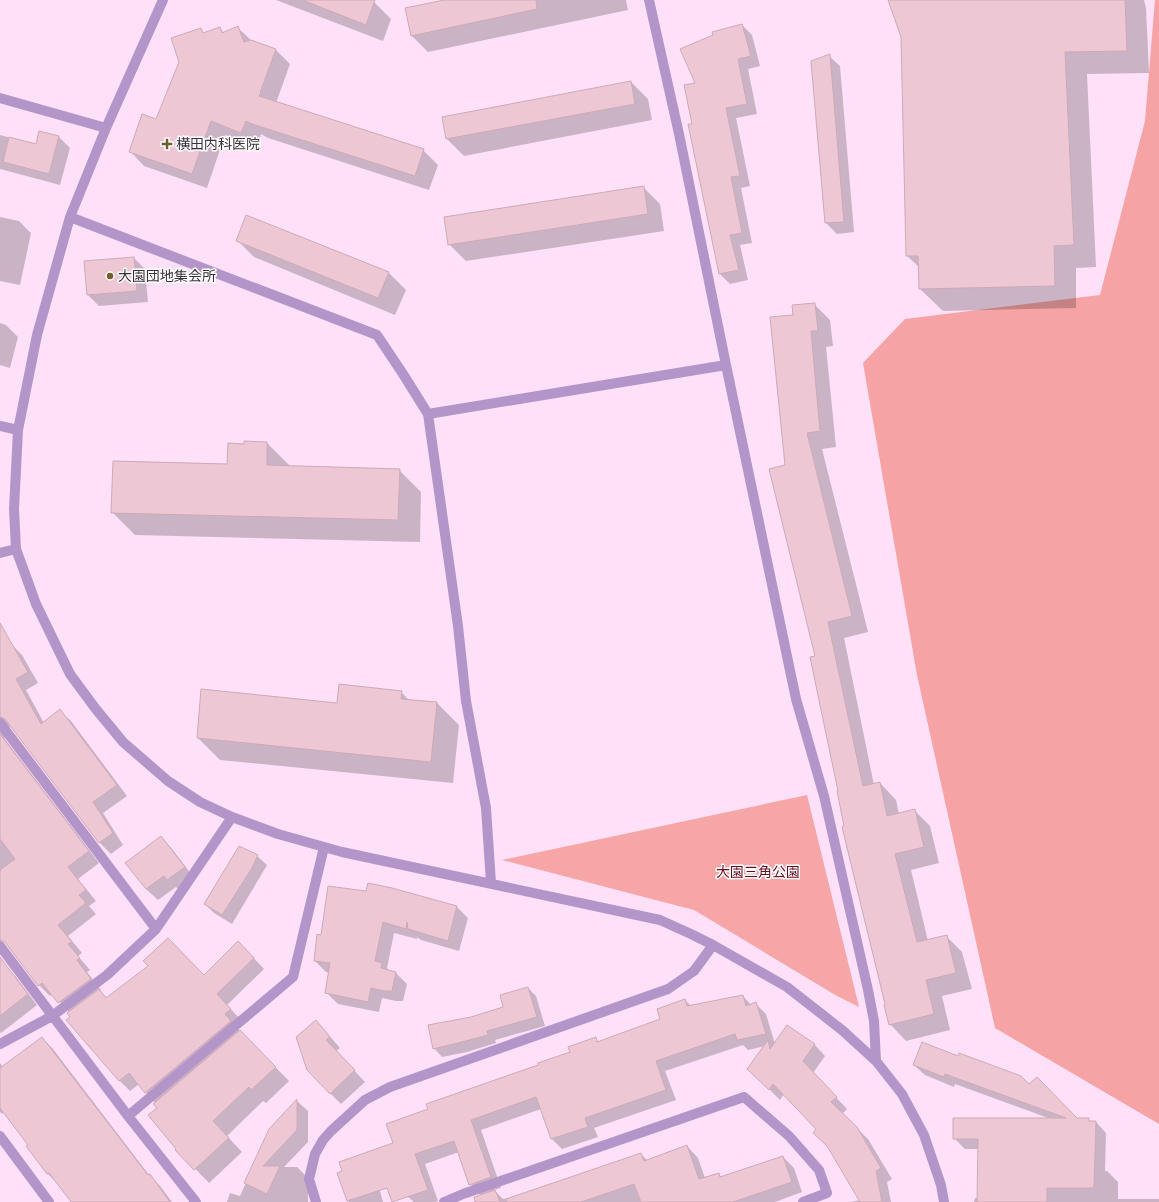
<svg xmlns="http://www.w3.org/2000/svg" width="1159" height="1202" font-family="'Work Sans','Noto Sans JP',sans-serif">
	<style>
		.green { fill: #f6a6a7 }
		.forest { fill: #f6a3a5 }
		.shadow { fill: #0003 }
		.building { fill: #edc7d4; stroke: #cea9b6 }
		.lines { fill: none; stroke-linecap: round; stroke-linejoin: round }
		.minor { stroke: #b495ca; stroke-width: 10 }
		.poi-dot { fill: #735e2d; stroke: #fff; stroke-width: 1.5 }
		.labels { text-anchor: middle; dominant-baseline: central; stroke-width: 3; stroke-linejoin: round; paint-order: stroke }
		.poi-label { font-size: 14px; fill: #3c313a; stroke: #fff; text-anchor: start }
		.park-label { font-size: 14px; fill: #670c1d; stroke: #fff }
	</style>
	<rect width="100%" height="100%" fill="#fee0f8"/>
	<path class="green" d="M 807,795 L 859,1007 L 837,996 L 694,910 L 502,860 Z"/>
	<path class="forest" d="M 1155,0 L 1159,0 L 1159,1124 L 995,1028 L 917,675 L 863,363 L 905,319 L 1100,295 L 1145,121 Z"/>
	<path class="shadow" d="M 276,0 L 369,0 L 374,2 L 391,19 L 383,41 Z
		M 448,0 L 626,0 L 628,10 L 428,52 L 411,35 Z
		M 890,0 L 1144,0 L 1146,8 L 1149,73 L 1087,74 L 1096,267 L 1076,268 L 1076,308 L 943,311 L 920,289 L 920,268 L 907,256 L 902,37 Z
		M 742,25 L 752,35 L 760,66 L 748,69 L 757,114 L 736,118 L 750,186 L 741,188 L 752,243 L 740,245 L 748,280 L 730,284 L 720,274 L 693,124 L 696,83 Z
		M 220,28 L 224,33 L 238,28 L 252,41 L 276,50 L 290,64 L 276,103 L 423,150 L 438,165 L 429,190 L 268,138 L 261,134 L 256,147 L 225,135 L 207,188 L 144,166 L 130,151 L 157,120 L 200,29 L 205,34 Z
		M 829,56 L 840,66 L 854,232 L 837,234 L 826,223 Z
		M 631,82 L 648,99 L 652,120 L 464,156 L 447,139 Z
		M 0,135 L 37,145 L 58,136 L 70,148 L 60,185 L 0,169 Z
		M 643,187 L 660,204 L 664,231 L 466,261 L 449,244 Z
		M 247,216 L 389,273 L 406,290 L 395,315 L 254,257 L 237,240 Z
		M 0,217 L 19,221 L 31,233 L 20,285 L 0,281 Z
		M 134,258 L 145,269 L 148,302 L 99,306 L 88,295 L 85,262 Z
		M 814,304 L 830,320 L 833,346 L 826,347 L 836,447 L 822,449 L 868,632 L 844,638 L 874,785 L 880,783 L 896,800 L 899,814 L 914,810 L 930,826 L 939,863 L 911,870 L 928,941 L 946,936 L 962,952 L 972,989 L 942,996 L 950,1030 L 906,1041 L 890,1024 L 845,827 L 786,466 L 794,316 Z
		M 0,323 L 6,325 L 18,337 L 10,368 L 0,365 Z
		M 267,443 L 289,465 L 289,467 L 399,470 L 421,492 L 420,542 L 135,535 L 112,512 L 228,465 L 245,445 Z
		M 11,644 L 22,655 L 38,683 L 26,690 L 44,723 L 60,711 L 71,721 L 127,796 L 103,813 L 123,845 L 111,854 L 100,843 L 13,728 L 11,727 L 7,728 L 4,735 L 5,739 L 99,863 L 78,879 L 96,901 L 89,906 L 96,914 L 68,936 L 82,953 L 78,956 L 90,970 L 87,972 L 101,990 L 100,991 L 107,998 L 204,976 L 238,942 L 264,969 L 227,1005 L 241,1020 L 235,1026 L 289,1081 L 266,1103 L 263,1101 L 227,1136 L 242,1152 L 209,1183 L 177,1150 L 155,1103 L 139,1084 L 130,1091 L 119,1080 L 71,1017 L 69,1012 L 53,994 L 50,996 L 39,985 L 18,958 L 0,915 L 0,650 Z
		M 401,692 L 409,700 L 437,703 L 459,725 L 453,783 L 220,760 L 198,738 L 338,704 Z
		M 161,837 L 172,849 L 195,879 L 179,890 L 176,887 L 158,900 L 146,889 Z
		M 257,856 L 267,865 L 260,877 L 232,924 L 214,913 L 205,904 Z
		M 392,889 L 457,907 L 468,918 L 459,951 L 421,940 L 417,937 L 417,939 L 394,933 L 387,968 L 389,971 L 396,973 L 407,984 L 403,1001 L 396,1001 L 382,998 L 379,1012 L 338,1004 L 326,992 L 329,973 L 326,972 L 315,961 L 322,936 L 367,893 Z
		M 6,967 L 16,977 L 37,1005 L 1,1033 L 0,1032 L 0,972 Z
		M 528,988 L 536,996 L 545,1026 L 495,1040 L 496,1043 L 467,1052 L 442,1057 L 434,1048 L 505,1008 Z
		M 743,996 L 751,1005 L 755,1003 L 766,1014 L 775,1044 L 814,1044 L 825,1056 L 813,1073 L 847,1109 L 842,1114 L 868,1139 L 892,1179 L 887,1182 L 891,1202 L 851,1202 L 860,1200 L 818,1129 L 784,1094 L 780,1100 L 748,1068 L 765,1046 L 748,1050 L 743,1045 L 665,1071 L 676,1100 L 594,1128 L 598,1137 L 562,1149 L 552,1139 L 541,1109 L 481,1130 L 501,1188 L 494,1190 L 503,1199 L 519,1196 L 641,1154 L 647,1160 L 687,1146 L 698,1158 L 705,1178 L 718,1174 L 722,1177 L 783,1157 L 794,1168 L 802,1192 L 775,1202 L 476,1202 L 481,1196 L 470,1184 L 459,1152 L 425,1164 L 438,1201 L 434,1202 L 414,1202 L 408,1197 L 389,1145 L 394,1143 L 429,1110 L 571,1052 L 595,1039 L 599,1042 L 662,1020 L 685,1000 L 691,1006 Z
		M 316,1021 L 327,1033 L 340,1048 L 336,1051 L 365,1082 L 341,1104 L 330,1093 Z
		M 42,1038 L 53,1049 L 149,1175 L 160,1186 L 172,1202 L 72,1202 L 58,1184 L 48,1174 L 29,1145 L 4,1112 L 2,1114 L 0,1112 L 0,1063 L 3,1067 Z
		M 914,1065 L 1029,1086 L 1077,1119 L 1088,1119 L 1091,1122 L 1096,1122 L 1106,1133 L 1105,1171 L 1107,1171 L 1118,1182 L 1118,1199 L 1159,1199 L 1159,1202 L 974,1202 L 975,1198 L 978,1198 L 979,1149 L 965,1149 L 954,1138 L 1051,1119 L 955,1084 L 954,1087 L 925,1075 Z
		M 297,1101 L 308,1111 L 308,1142 L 284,1167 L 297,1167 L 308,1178 L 308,1202 L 227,1202 L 230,1193 L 240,1196 L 270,1130 Z
		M 373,1166 L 383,1202 L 349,1202 L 338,1174 Z"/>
	<path class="building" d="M 305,0 L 375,0 L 366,25 L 305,1 Z
		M 444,0 L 536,0 L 537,9 L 411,36 L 405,8 Z
		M 888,0 L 1125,0 L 1127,51 L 1065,52 L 1074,245 L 1054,246 L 1055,286 L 919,289 L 918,256 L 906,256 L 901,37 Z
		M 742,24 L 751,56 L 738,59 L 747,104 L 726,108 L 740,176 L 731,177 L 742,233 L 730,235 L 739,270 L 719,274 L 688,124 L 692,124 L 684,85 L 695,83 L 680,49 L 713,35 L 712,32 Z
		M 238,26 L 244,42 L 251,40 L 276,49 L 260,93 L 261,93 L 259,96 L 424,149 L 415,176 L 252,124 L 246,121 L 241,133 L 211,121 L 192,174 L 129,152 L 142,114 L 156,119 L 179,62 L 171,38 L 201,28 L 203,33 L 220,27 L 222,33 Z
		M 830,54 L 844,222 L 825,223 L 811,61 Z
		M 631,81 L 635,104 L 446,139 L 442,117 Z
		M 39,131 L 59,136 L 49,174 L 3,162 L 9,137 L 36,144 Z
		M 644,186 L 648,214 L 448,245 L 444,217 Z
		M 246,215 L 389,272 L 378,298 L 236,241 Z
		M 134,257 L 137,291 L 87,295 L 84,261 Z
		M 815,303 L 818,331 L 811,331 L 820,431 L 807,433 L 852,616 L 828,622 L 863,786 L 880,782 L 887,816 L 915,809 L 924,847 L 895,854 L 917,942 L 947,935 L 956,973 L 926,980 L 934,1014 L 889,1025 L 884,1005 L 885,1004 L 842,827 L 844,826 L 837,791 L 838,791 L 810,657 L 815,656 L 769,469 L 785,465 L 770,317 L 793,315 L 792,305 Z
		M 244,441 L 267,442 L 267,465 L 400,469 L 398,520 L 111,513 L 113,461 L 227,464 L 228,443 L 244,444 Z
		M 0,623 L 28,672 L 16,679 L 41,724 L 60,709 L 117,785 L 93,802 L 113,833 L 99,843 L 5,719 L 0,717 Z
		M 339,684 L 402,691 L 401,699 L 437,702 L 431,762 L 197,738 L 201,689 L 337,703 Z
		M 0,734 L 89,851 L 68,867 L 86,890 L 79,895 L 86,903 L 58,925 L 72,942 L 68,944 L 80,958 L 77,960 L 91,979 L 58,1003 L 42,983 L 38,986 L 5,942 L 0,940 L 0,870 L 15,859 L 0,839 Z
		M 161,836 L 185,867 L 167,880 L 164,876 L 146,889 L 125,863 Z
		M 239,846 L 258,855 L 252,868 L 222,915 L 204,904 Z
		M 368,883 L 392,888 L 457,906 L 448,941 L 408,929 L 407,922 L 406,929 L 383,922 L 375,961 L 382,963 L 381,968 L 396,972 L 392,991 L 384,991 L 371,988 L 368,1002 L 325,993 L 330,963 L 314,961 L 317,934 L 321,935 L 328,886 L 366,891 Z
		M 168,938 L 204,975 L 238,941 L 254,958 L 217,994 L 231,1009 L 225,1014 L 231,1021 L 145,1093 L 129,1073 L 119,1081 L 66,1020 L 70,1017 L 67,1013 L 99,989 L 106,998 L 148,966 L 143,961 Z
		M 0,957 L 28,994 L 0,1016 Z
		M 528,987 L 537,1017 L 487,1031 L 488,1035 L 458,1043 L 433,1049 L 428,1025 L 471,1017 L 503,1007 L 500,995 Z
		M 743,995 L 746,1006 L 756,1002 L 766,1034 L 737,1040 L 735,1034 L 656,1061 L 666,1090 L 585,1118 L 588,1127 L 551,1139 L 536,1097 L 471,1120 L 491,1177 L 469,1185 L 454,1141 L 415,1154 L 428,1190 L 392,1202 L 387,1188 L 347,1201 L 337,1173 L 342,1171 L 339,1162 L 393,1143 L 386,1124 L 428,1109 L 426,1104 L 538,1065 L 538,1063 L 570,1052 L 568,1047 L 596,1037 L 597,1042 L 660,1019 L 657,1009 L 685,999 L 687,1006 Z
		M 316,1020 L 330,1037 L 326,1040 L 355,1070 L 330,1094 L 307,1070 L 296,1037 Z
		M 787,1025 L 815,1044 L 803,1061 L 837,1097 L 831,1102 L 857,1127 L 881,1168 L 876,1171 L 882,1202 L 860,1202 L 827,1146 L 813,1133 L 816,1129 L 773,1084 L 769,1090 L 747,1069 L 768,1040 L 770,1049 Z
		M 240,1030 L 276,1067 L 251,1090 L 249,1087 L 213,1121 L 229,1138 L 194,1170 L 175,1150 L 176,1149 L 148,1115 L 157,1108 L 153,1104 Z
		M 42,1037 L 148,1175 L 150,1174 L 170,1202 L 71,1202 L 49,1173 L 47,1174 L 26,1146 L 28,1145 L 0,1108 L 0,1068 Z
		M 922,1042 L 958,1056 L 959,1053 L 1021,1076 L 1029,1084 L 1037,1077 L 1077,1118 L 1089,1118 L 1089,1121 L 1096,1121 L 1094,1188 L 1047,1188 L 1047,1202 L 977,1202 L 978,1139 L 953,1139 L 953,1118 L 1066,1118 L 945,1074 L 944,1077 L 913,1065 Z
		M 297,1099 L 297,1130 L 263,1166 L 280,1166 L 267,1194 L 244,1183 L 269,1129 Z
		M 687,1145 L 699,1179 L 719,1173 L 720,1177 L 783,1156 L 792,1182 L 733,1202 L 641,1202 L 634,1184 L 581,1202 L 507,1202 L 506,1199 L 641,1153 L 644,1161 Z
		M 495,1190 L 500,1202 L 475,1202 L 474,1197 Z"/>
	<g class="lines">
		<path class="minor" d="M 163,0 L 106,128 L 70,217 L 37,335 L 18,430 L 14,509 L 16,549 L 36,604 L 70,674 L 95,708 L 123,742 L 168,781 L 200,802 L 232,817 L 278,834 L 342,852 L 660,920 L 691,934 L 713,945 L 787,987 L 842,1030 L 876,1061 L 902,1094 L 924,1135 L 941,1185 L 944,1202
			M 649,0 L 679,134 L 726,365 L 796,699 L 824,796 L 868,990 L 874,1021 L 876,1061
			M 0,98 L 106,128
			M 70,217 L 377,335 L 403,374 L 428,414 L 458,626 L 466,701 L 486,808 L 491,883
			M 428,414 L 726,365
			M 0,426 L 18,430
			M 0,553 L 16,549
			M 0,723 L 156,929
			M 0,946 L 128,1116 L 196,1202
			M 0,1044 L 52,1016 L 107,975 L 156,929 L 232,817
			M 128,1116 L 293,977 L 324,847
			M 0,1136 L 49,1202
			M 316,1202 L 309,1179 L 315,1154 L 323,1140 L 331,1131 L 365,1100 L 390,1087 L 668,989 L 694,971 L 713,945
			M 444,1202 L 463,1194 L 744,1097 L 789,1136 L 819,1170 L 827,1193 L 803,1202"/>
	</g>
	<g class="poi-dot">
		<path d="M165 138h4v4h4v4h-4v4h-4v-4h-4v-4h4z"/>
		<circle cx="110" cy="276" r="4"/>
	</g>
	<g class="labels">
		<g class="poi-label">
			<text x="176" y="144">横田内科医院</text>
			<text x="118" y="276">大園団地集会所</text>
		</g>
		<g class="park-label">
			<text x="758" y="872">大園三角公園</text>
		</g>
	</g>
</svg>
